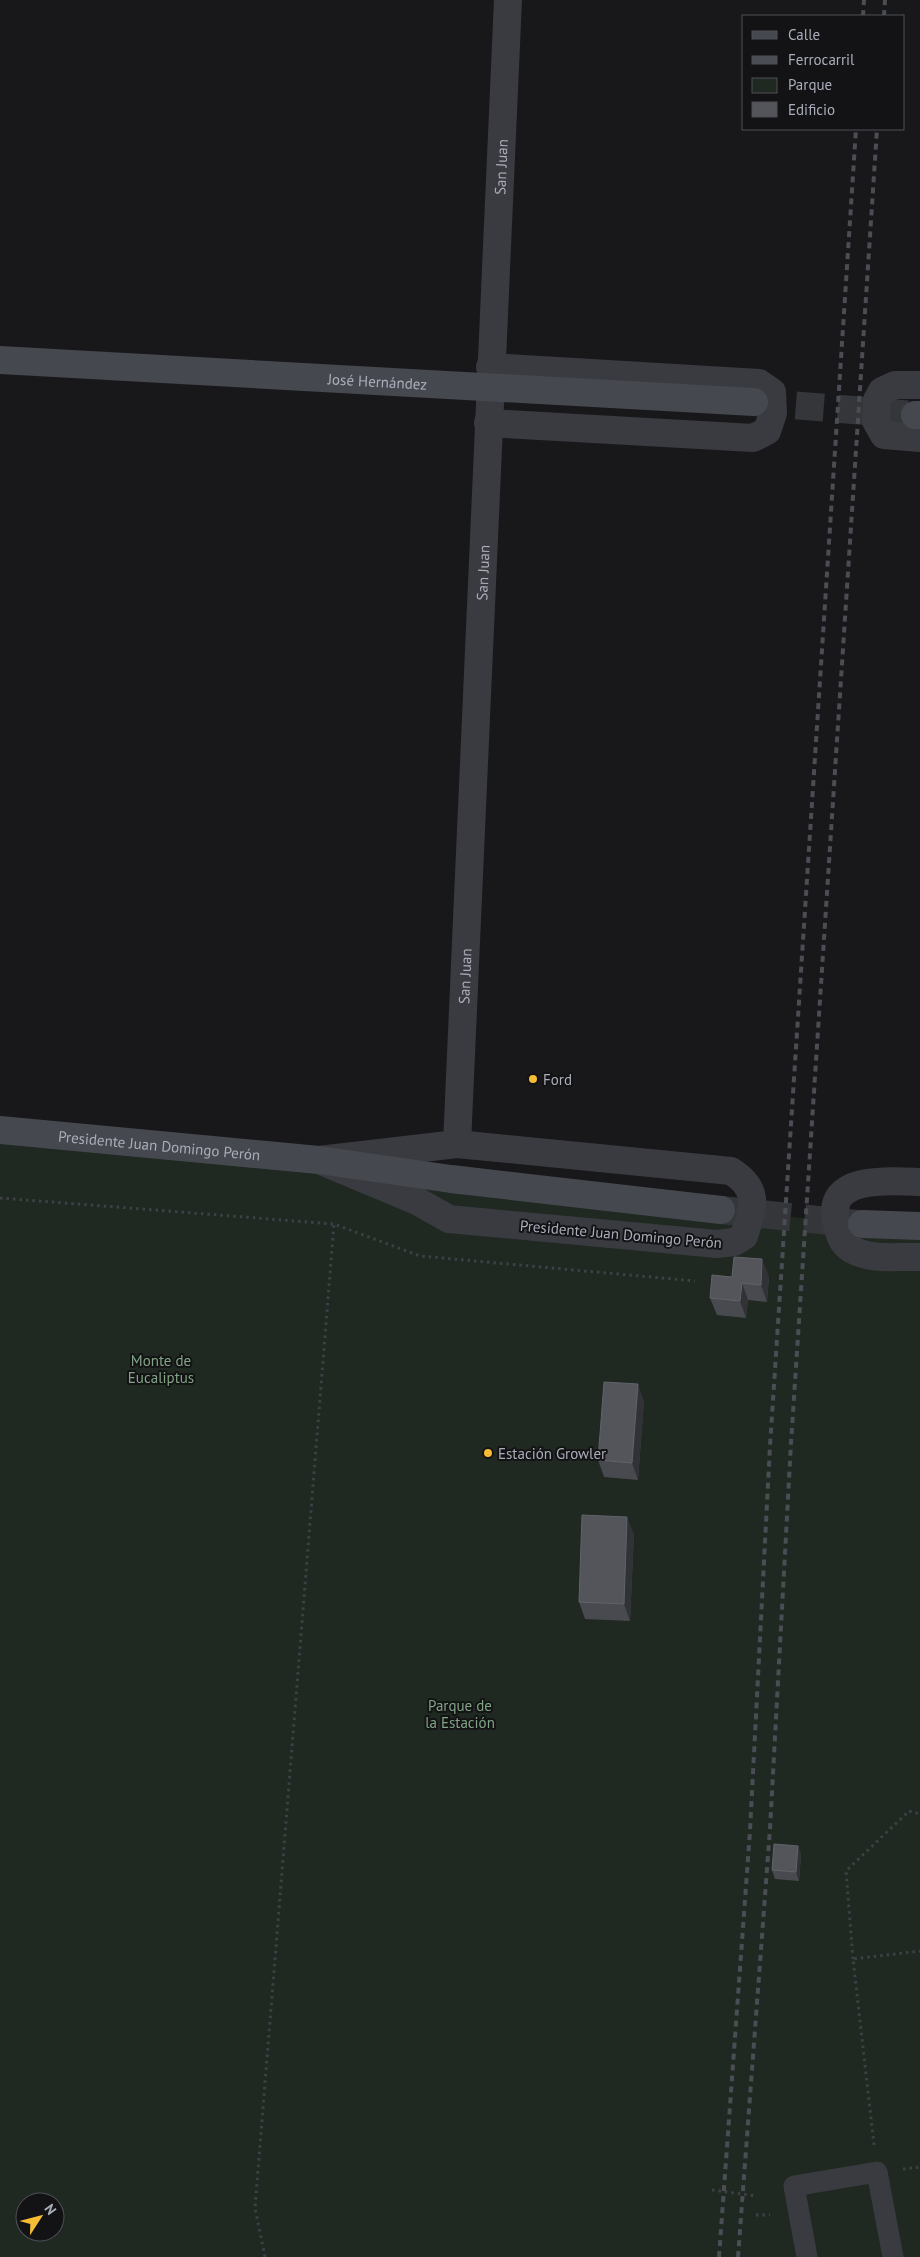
<svg xmlns="http://www.w3.org/2000/svg" width="920" height="2257" font-family="'PT Sans',sans-serif">
	<style>
		.green { fill: #1f2821; fill-rule: evenodd }
		.lines { fill: none; stroke-linecap: round; stroke-linejoin: round }
		.secondary-tunnel { stroke: #35363a; stroke-width: 28; stroke-dasharray: 28 14; stroke-linecap: butt }
		.path { stroke: #3e4046; stroke-width: 3; stroke-dasharray: 2.5 4; stroke-linecap: butt }
		.pedestrian { stroke: #3a3b41; stroke-width: 21 }
		.minor { stroke: #3a3b41; stroke-width: 28 }
		.secondary { stroke: #46484f; stroke-width: 28 }
		.rail { stroke: #4b4d54; stroke-width: 4; stroke-dasharray: 6 5; stroke-linecap: butt }
		.wall { fill: #494a4f }
		.shaded-wall { fill: #313235 }
		.building { fill: #54555b; stroke: #61636a }
		.poi-dot { fill: #f6bc34; stroke: #131315; stroke-width: 2 }
		.labels { text-anchor: middle; dominant-baseline: central; stroke-width: 4; stroke-linejoin: round; paint-order: stroke }
		.street-label { font-size: 15px; fill: #aaaeba; stroke: #131315 }
		.poi-label { font-size: 15px; fill: #aaaeba; stroke: #131315; text-anchor: start }
		.park-label { font-size: 15px; fill: #80a584; stroke: #131315 }
	</style>
	<rect width="100%" height="100%" fill="#18181a"/>
	<path class="green" d="M 0,1130 L 721,1210 L 862,1224 L 920,1226 L 920,2257 L 0,2257 ZM 25,2202 L 55,2202 L 55,2232 L 25,2232 Z"/>
	<g class="lines">
		<path class="secondary-tunnel" d="M 754,402 L 915,415
			M 721,1210 L 858,1224"/>
		<path class="path" d="M 0,1198 L 334,1224 L 420,1256 L 695,1281
			M 853,1959 L 846,1871 L 909,1811 L 920,1814
			M 874,2145 L 853,1959 L 920,1951
			M 903,2169 L 920,2167
			M 712,2190 L 757,2196
			M 756,2215 L 770,2215
			M 265,2257 L 255,2208 L 334,1224"/>
		<path class="pedestrian" d="M 807,2257 L 794,2186 L 877,2172 L 893,2257"/>
		<g class="minor">
			<path d="M 920,385 L 895,385 L 882,391 L 877,400 L 876,421 L 884,435 L 920,438"/>
			<path d="M 488,423 L 753,438 L 767,431 L 773,413 L 772,392 L 759,383 L 490,367"/>
			<path id="s1" d="M 457,1144 L 508,0"/>
			<path d="M 457,1144 L 731,1171 C 761,1190 753,1207 744,1236 L 734,1242 L 717,1244 L 449,1219 L 417,1201 L 319,1160 Z"/>
			<path d="M 920,1182 C 894,1181 826,1174 836,1220 C 839,1232 840,1242 851,1249 C 871,1261 898,1256 920,1257"/>
		</g>
		<g class="secondary">
			<path id="s2" d="M 0,360 L 754,402"/>
			<path d="M 915,415 L 920,415"/>
			<path id="s3" d="M 0,1130 L 319,1160 L 451,1179 L 721,1210"/>
			<path d="M 862,1224 L 920,1226"/>
		</g>
		<path class="rail" d="M 863,16 L 864,0
			M 884,16 L 885,0
			M 719,2257 L 750,1831 L 770,1446 L 856,129
			M 738,2257 L 770,1829 L 791,1443 L 877,129"/>
	</g>
	<path class="wall" d="M 769,1276 L 767,1302 L 748,1300 L 746,1318 L 717,1315 L 710,1298 L 732,1277 Z
		M 644,1401 L 638,1480 L 604,1477 L 598,1460 Z
		M 634,1534 L 630,1621 L 585,1619 L 579,1602 Z
		M 798,1846 L 801,1855 L 799,1881 L 775,1879 L 772,1870 Z"/>
	<path class="shaded-wall" d="M 762,1259 L 769,1276 L 767,1302 L 761,1285 Z
		M 742,1283 L 748,1300 L 746,1318 L 740,1301 Z
		M 638,1384 L 644,1401 L 638,1480 L 632,1463 Z
		M 627,1517 L 634,1534 L 630,1621 L 624,1604 Z
		M 798,1846 L 801,1855 L 799,1881 L 796,1872 Z"/>
	<path class="building" d="M 734,1257 L 762,1259 L 761,1285 L 742,1283 L 740,1301 L 710,1298 L 712,1275 L 732,1277 Z
		M 604,1382 L 638,1384 L 632,1463 L 598,1460 Z
		M 582,1515 L 627,1517 L 624,1604 L 579,1602 Z
		M 774,1844 L 798,1846 L 796,1872 L 772,1870 Z"/>
	<g class="poi-dot">
		<circle cx="533" cy="1079" r="5"/>
		<circle cx="488" cy="1453" r="5"/>
	</g>
	<g class="labels">
		<g class="street-label">
			<text stroke="none"><textPath href="#s1" startOffset="978">San Juan</textPath></text>
			<text stroke="none"><textPath href="#s2" startOffset="378">José Hernández</textPath></text>
			<text stroke="none"><textPath href="#s1" startOffset="572">San Juan</textPath></text>
			<text stroke="none"><textPath href="#s1" startOffset="168">San Juan</textPath></text>
			<text stroke="none"><textPath href="#s3" startOffset="160">Presidente Juan Domingo Perón</textPath></text>
			<text transform="translate(621 1234) rotate(5)">Presidente Juan Domingo Perón</text>
		</g>
		<g class="poi-label">
			<text x="543" y="1079">Ford</text>
			<text x="498" y="1453">Estación Growler</text>
		</g>
		<g class="park-label">
			<text x="161" y="1360">Monte de<tspan x="161" dy="17">Eucaliptus</tspan></text>
			<text x="460" y="1705">Parque de<tspan x="460" dy="17">la Estación</tspan></text>
		</g>
	</g>
	<rect x="742" y="15" width="162" height="115" fill="#131315" stroke="#4f5157"/>
	<rect x="752" y="31" width="25" height="8" fill="#46484f" stroke="#4f5157"/>
	<text x="788" y="40" font-size="15" fill="#aaaeba">Calle</text>
	<rect x="752" y="56" width="25" height="8" fill="#4b4d54" stroke="#4f5157"/>
	<text x="788" y="65" font-size="15" fill="#aaaeba">Ferrocarril</text>
	<rect x="752" y="78" width="25" height="15" fill="#1f2821" stroke="#4f5157"/>
	<text x="788" y="90" font-size="15" fill="#aaaeba">Parque</text>
	<rect x="752" y="102" width="25" height="15" fill="#54555b" stroke="#4f5157"/>
	<text x="788" y="115" font-size="15" fill="#aaaeba">Edificio</text>
	<g transform="translate(40 2217) rotate(54)"><circle r="24" fill="#131315" stroke="#4f5157"/>
	<path d="M0-4L9 19L0 12L-9 19Z" fill="#f6bc34"/>
	<text y="-8" font-size="14" font-weight="bold" text-anchor="middle" fill="#aaaeba">N</text>
	</g>
</svg>
